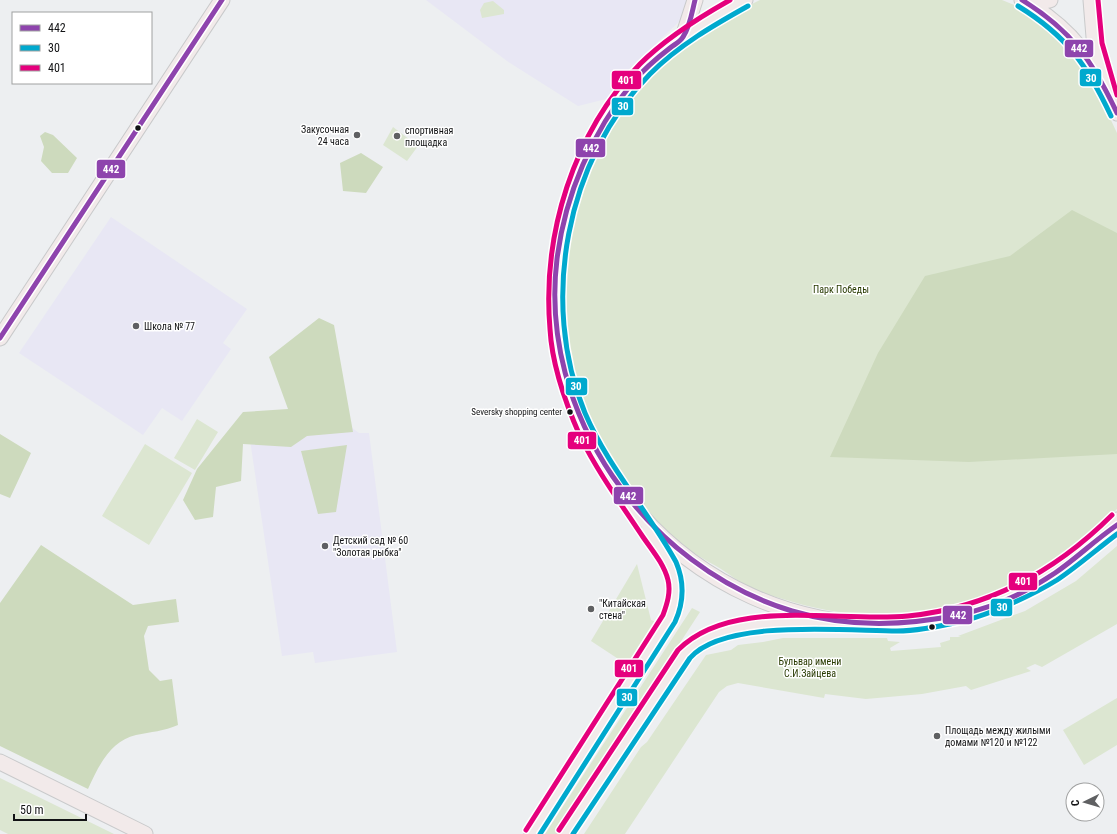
<svg xmlns="http://www.w3.org/2000/svg" width="1117" height="834" font-family="'Roboto Condensed',sans-serif">
	<style>
		.education { fill: #e8e7f4 }
		.green { fill: #dce6d1 }
		.forest { fill: #cddabd }
		.lines { fill: none; stroke-linecap: round; stroke-linejoin: round }
		.major-casing { stroke: #c9cacb; stroke-width: 17 }
		.major { stroke: #f2eaea; stroke-width: 15 }
		.bus-1-casing { stroke: #fff; stroke-width: 8 }
		.bus-2-casing { stroke: #fff; stroke-width: 8 }
		.bus-3-casing { stroke: #fff; stroke-width: 8 }
		.bus-1 { stroke: #8e44ad; stroke-width: 5 }
		.bus-2 { stroke: #00a9ce; stroke-width: 5 }
		.bus-3 { stroke: #e5007d; stroke-width: 5 }
		.bus-dot { fill: #121315; stroke: #fff; stroke-width: 1.5 }
		.poi-dot { fill: #5f6062; stroke: #fff; stroke-width: 1.5 }
		.labels { text-anchor: middle; dominant-baseline: central; stroke-width: 3; stroke-linejoin: round; paint-order: stroke }
		.bus-label { font-size: 9px; fill: #121315; stroke: #fff; text-anchor: end }
		.poi-label { font-size: 10px; fill: #121315; stroke: #fff; text-anchor: start }
		.park-label { font-size: 10px; fill: #283a00; stroke: #fff }
		.line-badge { stroke: #fff; stroke-width: 1.5 }
		.badge-label { font-size: 11px; text-anchor: middle; font-weight: bold; fill: #fff }
	</style>
	<rect width="100%" height="100%" fill="#edeff1"/>
	<path class="education" d="M 426,0 L 689,0 L 683,18 L 629,69 L 606,99 L 578,106 L 507,61 Z
		M 111,217 L 247,309 L 223,343 L 231,349 L 182,421 L 162,408 L 143,435 L 19,353 Z
		M 351,427 L 359,433 L 369,433 L 397,652 L 315,663 L 313,652 L 282,656 L 250,440 Z"/>
	<path class="green" d="M 760,0 L 1002,0 L 1019,7 L 1036,18 L 1070,45 L 1086,67 L 1117,133 L 1117,509 C 1101,525 1085,543 1067,556 C 1034,579 996,596 958,607 C 945,611 931,612 918,613 C 873,617 837,615 793,602 C 781,598 767,595 755,590 C 743,585 732,576 721,569 C 708,561 693,554 682,544 C 665,530 647,513 634,495 C 624,483 617,470 609,457 C 579,403 561,343 564,281 C 565,256 571,232 578,208 C 605,108 668,45 760,0 Z
		M 493,1 L 504,10 L 504,14 L 482,18 L 480,10 L 484,3 Z
		M 393,127 L 418,146 L 407,161 L 383,145 Z
		M 197,419 L 218,432 L 195,470 L 174,458 Z
		M 145,444 L 192,473 L 149,545 L 102,516 Z
		M 1117,546 L 1117,624 L 1042,667 L 1035,664 L 1026,668 L 1031,671 L 971,690 L 966,686 L 922,694 L 866,699 L 825,694 L 824,698 L 738,683 L 727,686 L 719,692 L 625,834 L 584,834 L 641,747 L 647,742 L 706,655 L 731,650 L 738,645 L 763,642 L 783,638 L 887,638 L 888,641 L 900,642 L 890,648 L 891,651 L 941,647 L 940,643 L 950,640 L 950,637 L 961,637 L 958,636 L 1025,611 L 1076,581 Z
		M 637,564 L 651,620 L 657,622 L 629,666 L 591,641 Z
		M 692,608 L 700,612 L 556,834 L 545,834 Z
		M 1117,698 L 1117,745 L 1084,765 L 1063,730 Z
		M 0,778 L 114,834 L 8,834 L 0,830 Z"/>
	<path class="forest" d="M 45,132 L 53,135 L 77,158 L 68,173 L 52,173 L 41,161 L 44,147 L 40,136 Z
		M 361,153 L 383,167 L 366,193 L 343,191 L 340,163 Z
		M 1072,210 L 1117,233 L 1117,454 L 969,462 L 830,457 L 878,353 L 925,276 L 1010,256 Z
		M 319,318 L 334,325 L 353,432 L 307,436 L 291,447 L 243,444 L 241,481 L 216,487 L 213,517 L 195,520 L 183,500 L 197,469 L 243,412 L 288,409 L 269,357 Z
		M 0,434 L 31,453 L 10,498 L 0,494 Z
		M 347,445 L 336,512 L 318,514 L 301,451 Z
		M 41,545 L 133,605 L 176,599 L 179,622 L 148,626 L 144,636 L 149,670 L 160,681 L 172,679 L 178,725 C 164,731 151,732 136,735 C 110,741 98,767 88,789 L 0,746 L 0,603 Z"/>
	<g class="lines">
		<g class="major-casing">
			<path id="major" d="M 745,0 C 704,21 664,46 634,82 C 610,109 592,142 579,176 C 488,405 677,650 921,622 C 994,613 1068,575 1117,520
				M 1022,0 C 1073,29 1093,60 1117,113
				M 1091,0 L 1094,37 L 1102,74
				M 1029,4 L 1050,0
				M 683,37 L 695,0
				M 0,338 L 222,0
				M 0,762 L 145,834
				M 532,834 L 669,618 C 684,580 668,563 648,531
				M 565,834 L 690,647 C 720,625 775,621 812,621"/>
		</g>
		<use href="#major" class="major"/>
		<g class="bus-1-casing">
			<path id="bus-1" d="M 695,0 C 692,12 690,27 683,37 C 680,42 675,44 670,48 C 657,58 644,69 633,82 C 592,132 565,195 557,259 C 538,413 646,567 792,611 C 845,627 904,626 958,615 C 992,608 1027,592 1055,573 C 1077,558 1095,540 1117,525
				M 1022,0 C 1072,31 1092,60 1117,113
				M 0,338 L 222,0"/>
		</g>
		<g class="bus-2-casing">
			<path id="bus-2" d="M 1018,6 C 1067,36 1087,65 1111,116
				M 540,834 L 675,622 C 684,602 685,583 676,562 C 648,511 608,467 585,413 C 539,302 566,159 650,74 C 679,45 714,25 748,6
				M 573,834 L 690,658 C 724,618 848,631 897,631 C 915,631 946,625 963,621 C 991,614 1033,595 1057,580 C 1078,566 1097,549 1117,534"/>
		</g>
		<g class="bus-3-casing">
			<path id="bus-3" d="M 1098,0 L 1102,43 L 1117,95
				M 526,830 L 663,615 C 667,604 671,592 668,580 C 664,564 652,550 643,537 C 621,504 597,471 580,436 C 565,402 552,366 550,329 C 542,235 573,133 640,64 C 666,38 698,18 730,0
				M 559,830 L 678,650 C 732,596 839,623 908,616 C 988,608 1056,571 1112,515"/>
		</g>
		<use href="#bus-1" class="bus-1"/>
		<use href="#bus-2" class="bus-2"/>
		<use href="#bus-3" class="bus-3"/>
	</g>
	<g class="bus-dot">
		<circle cx="138" cy="128" r="3.5"/>
		<circle cx="570" cy="412" r="3.5"/>
		<circle cx="932" cy="627" r="3.5"/>
	</g>
	<g class="poi-dot">
		<circle cx="357" cy="135" r="4"/>
		<circle cx="397" cy="136" r="4"/>
		<circle cx="136" cy="326" r="4"/>
		<circle cx="325" cy="546" r="4"/>
		<circle cx="591" cy="609" r="4"/>
		<circle cx="937" cy="736" r="4"/>
	</g>
	<g class="labels">
		<g class="bus-label">
			<text x="562" y="412">Seversky shopping center</text>
		</g>
		<g class="poi-label">
			<text x="349" y="129" text-anchor="end">Закусочная<tspan x="349" dy="12">24 часа</tspan></text>
			<text x="405" y="130">спортивная<tspan x="405" dy="12">площадка</tspan></text>
			<text x="144" y="326">Школа № 77</text>
			<text x="333" y="540">Детский сад № 60<tspan x="333" dy="12">"Золотая рыбка"</tspan></text>
			<text x="599" y="603">"Китайская<tspan x="599" dy="12">стена"</tspan></text>
			<text x="945" y="730">Площадь между жилыми<tspan x="945" dy="12">домами №120 и №122</tspan></text>
		</g>
		<g class="park-label">
			<text x="841" y="289">Парк Победы</text>
			<text x="810" y="661">Бульвар имени<tspan x="810" dy="12">С.И.Зайцева</tspan></text>
		</g>
	</g>
	<g class="line-badge">
		<rect x="1064" y="39" width="30" height="19" rx="4" fill="#8e44ad"/>
		<rect x="1079" y="68" width="23" height="19" rx="4" fill="#00a9ce"/>
		<rect x="611" y="70" width="31" height="20" rx="4" fill="#e5007d"/>
		<rect x="611" y="97" width="23" height="19" rx="4" fill="#00a9ce"/>
		<rect x="575" y="138" width="31" height="20" rx="4" fill="#8e44ad"/>
		<rect x="96" y="159" width="30" height="20" rx="4" fill="#8e44ad"/>
		<rect x="565" y="377" width="23" height="19" rx="4" fill="#00a9ce"/>
		<rect x="567" y="431" width="30" height="19" rx="4" fill="#e5007d"/>
		<rect x="613" y="486" width="31" height="19" rx="4" fill="#8e44ad"/>
		<rect x="1008" y="572" width="30" height="19" rx="4" fill="#e5007d"/>
		<rect x="990" y="598" width="23" height="19" rx="4" fill="#00a9ce"/>
		<rect x="942" y="605" width="31" height="20" rx="4" fill="#8e44ad"/>
		<rect x="614" y="659" width="30" height="19" rx="4" fill="#e5007d"/>
		<rect x="616" y="688" width="22" height="19" rx="4" fill="#00a9ce"/>
	</g>
	<g class="badge-label">
		<text x="1079" y="52">442</text>
		<text x="1091" y="82">30</text>
		<text x="626" y="84">401</text>
		<text x="623" y="110">30</text>
		<text x="591" y="152">442</text>
		<text x="111" y="173">442</text>
		<text x="576" y="390">30</text>
		<text x="582" y="444">401</text>
		<text x="628" y="500">442</text>
		<text x="1023" y="585">401</text>
		<text x="1002" y="611">30</text>
		<text x="958" y="619">442</text>
		<text x="629" y="672">401</text>
		<text x="627" y="701">30</text>
	</g>
	<rect x="12" y="12" width="140" height="72" fill="#ffffff" stroke="#a0a1a1"/>
	<rect x="20" y="25" width="20" height="6" fill="#8e44ad" stroke="#a0a1a1"/>
	<text x="48" y="32" font-size="12" fill="#121315">442</text>
	<rect x="20" y="45" width="20" height="6" fill="#00a9ce" stroke="#a0a1a1"/>
	<text x="48" y="52" font-size="12" fill="#121315">30</text>
	<rect x="20" y="65" width="20" height="6" fill="#e5007d" stroke="#a0a1a1"/>
	<text x="48" y="72" font-size="12" fill="#121315">401</text>
	<g transform="translate(1085 802) rotate(265)"><circle r="19" fill="#ffffff" stroke="#a0a1a1"/>
	<path d="M0-3L7 15L0 10L-7 15Z" fill="#5f6062"/>
	<text y="-6" font-size="11" font-weight="bold" text-anchor="middle" fill="#121315">С</text>
	</g>
	<path d="M14 814v6h72v-6" fill="none" stroke="#121315" stroke-width="2"/>
	<text x="20" y="814" font-size="12" fill="#121315" stroke="#ffffff" stroke-width="3" paint-order="stroke">50 m</text>
</svg>
